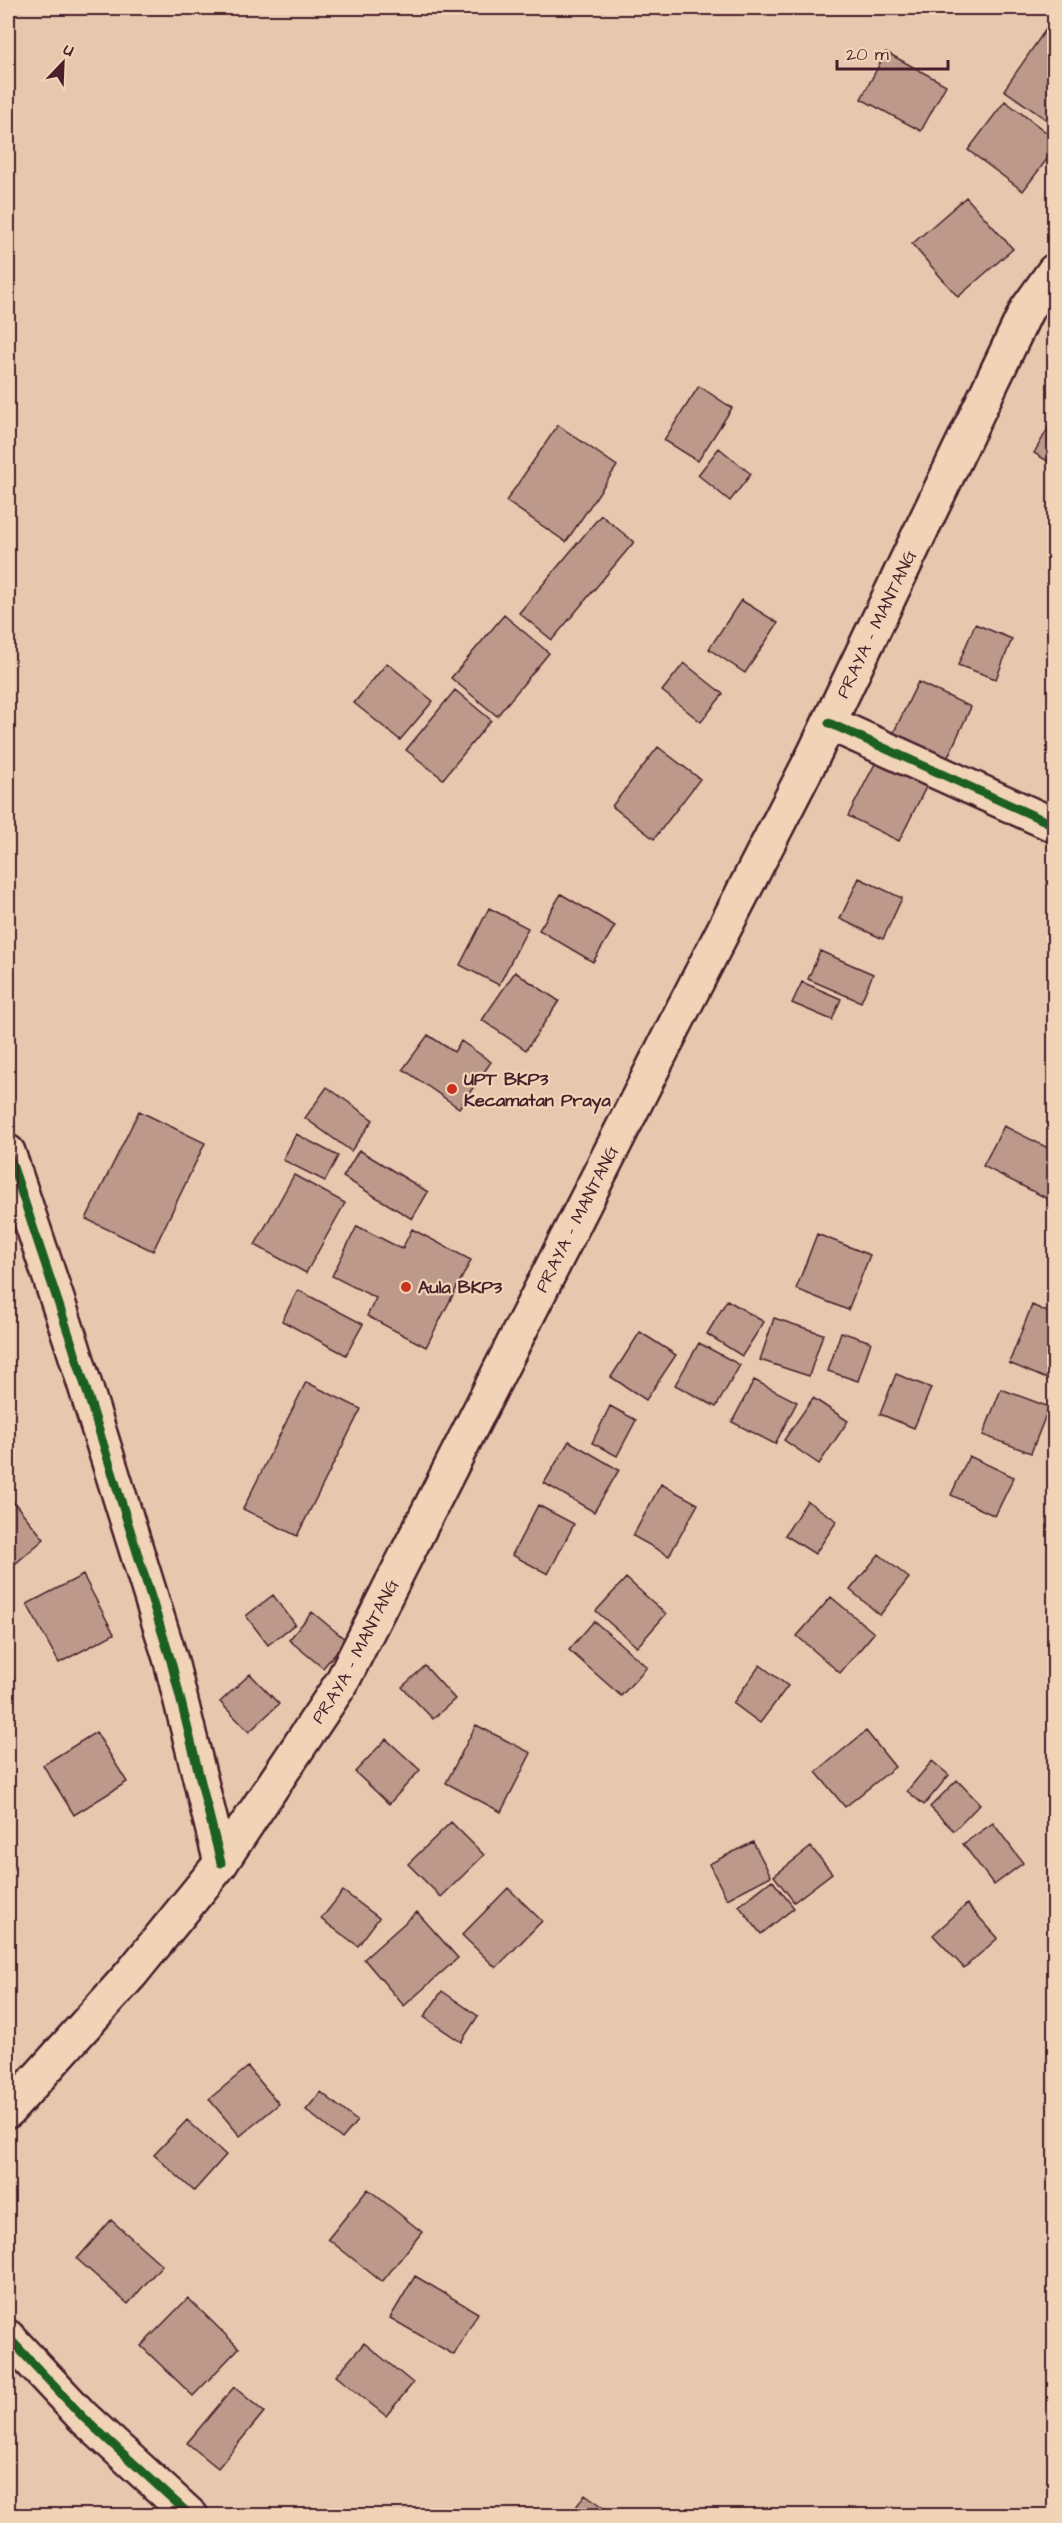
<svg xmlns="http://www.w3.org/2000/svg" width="1062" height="2523" font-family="'Architects Daughter',sans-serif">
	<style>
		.building { fill: #bc998a; stroke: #4a1f2b; stroke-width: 1.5 }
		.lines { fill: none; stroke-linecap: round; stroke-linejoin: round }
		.minor-casing { stroke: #4a1f2b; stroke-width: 38 }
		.primary-casing { stroke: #4a1f2b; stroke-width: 38 }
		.minor { stroke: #f1d3b7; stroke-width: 33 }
		.primary { stroke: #f1d3b7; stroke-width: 33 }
		.cycleway-casing { stroke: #f1d3b7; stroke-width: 13 }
		.cycleway { stroke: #1b5e20; stroke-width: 9 }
		.poi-dot { fill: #c8321e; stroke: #f1d3b7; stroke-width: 2 }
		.labels { text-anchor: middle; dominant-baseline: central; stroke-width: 4.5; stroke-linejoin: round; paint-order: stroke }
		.street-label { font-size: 18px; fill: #4a1f2b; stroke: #f1d3b7 }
		.poi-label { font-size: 18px; font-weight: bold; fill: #4a1f2b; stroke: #f1d3b7; text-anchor: start }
	</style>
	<rect width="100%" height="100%" fill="#e7c8af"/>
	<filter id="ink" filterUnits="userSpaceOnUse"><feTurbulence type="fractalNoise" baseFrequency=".0167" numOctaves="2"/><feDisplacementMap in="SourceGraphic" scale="12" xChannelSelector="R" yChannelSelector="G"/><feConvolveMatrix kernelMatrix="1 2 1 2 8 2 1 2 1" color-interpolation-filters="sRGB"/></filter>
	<g filter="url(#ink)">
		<path class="building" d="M 1046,29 L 1054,35 L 1054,125 L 1004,90 Z
			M 886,52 L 946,85 L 921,131 L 861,99 Z
			M 1005,101 L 1054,138 L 1054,150 L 1023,191 L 968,150 Z
			M 966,197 L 1013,249 L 958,297 L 912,244 Z
			M 699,386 L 732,408 L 698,461 L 664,440 Z
			M 1054,418 L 1054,465 L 1034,453 Z
			M 558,425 L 617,466 L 566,542 L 506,501 Z
			M 719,448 L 751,474 L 730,501 L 698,475 Z
			M 601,515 L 634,542 L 552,640 L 519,613 Z
			M 741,600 L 778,623 L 745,673 L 709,649 Z
			M 504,615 L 549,653 L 497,716 L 451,678 Z
			M 975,624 L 1012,639 L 996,679 L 958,665 Z
			M 387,663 L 433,701 L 400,740 L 354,703 Z
			M 684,663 L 723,694 L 701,722 L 662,691 Z
			M 918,682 L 971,707 L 946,761 L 892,736 Z
			M 455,690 L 491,720 L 443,779 L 406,750 Z
			M 658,747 L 700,779 L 654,839 L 612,806 Z
			M 878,758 L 928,783 L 899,841 L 848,816 Z
			M 859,878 L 902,898 L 883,939 L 840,919 Z
			M 561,894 L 615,926 L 593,962 L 539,930 Z
			M 489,908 L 528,928 L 499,985 L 460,965 Z
			M 820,951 L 873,974 L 861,1002 L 808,979 Z
			M 515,972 L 559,1001 L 526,1050 L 482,1020 Z
			M 802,982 L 841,999 L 832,1020 L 792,1003 Z
			M 428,1035 L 454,1052 L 461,1041 L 491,1062 L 459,1108 L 403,1069 Z
			M 327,1087 L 373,1120 L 351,1151 L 305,1118 Z
			M 139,1111 L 205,1143 L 153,1251 L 86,1219 Z
			M 1004,1126 L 1054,1151 L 1054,1202 L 983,1166 Z
			M 296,1134 L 338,1156 L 325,1181 L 283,1160 Z
			M 359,1150 L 428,1192 L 412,1219 L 343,1177 Z
			M 294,1175 L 345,1203 L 306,1273 L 255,1245 Z
			M 357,1226 L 402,1249 L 412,1229 L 471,1260 L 426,1347 L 367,1316 L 376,1298 L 332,1276 Z
			M 817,1234 L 870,1255 L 848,1310 L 796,1289 Z
			M 298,1290 L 363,1324 L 346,1355 L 282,1321 Z
			M 727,1300 L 764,1322 L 742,1356 L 707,1334 Z
			M 1032,1305 L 1054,1315 L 1054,1382 L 1009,1363 Z
			M 774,1318 L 823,1334 L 809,1376 L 760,1360 Z
			M 640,1332 L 676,1355 L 646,1400 L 611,1377 Z
			M 841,1332 L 871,1342 L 858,1381 L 828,1371 Z
			M 699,1343 L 740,1365 L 716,1407 L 675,1385 Z
			M 896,1374 L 931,1388 L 914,1428 L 880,1414 Z
			M 754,1380 L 797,1402 L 775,1444 L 732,1422 Z
			M 306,1382 L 361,1409 L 297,1536 L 243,1509 Z
			M 1001,1389 L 1049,1407 L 1031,1453 L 983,1435 Z
			M 813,1398 L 848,1421 L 819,1464 L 784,1440 Z
			M 610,1406 L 636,1420 L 617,1456 L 592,1443 Z
			M 569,1441 L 619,1470 L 594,1512 L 544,1483 Z
			M 969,1456 L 1014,1477 L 995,1516 L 951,1495 Z
			M 661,1484 L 698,1504 L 669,1556 L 633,1536 Z
			M 8,1495 L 44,1539 L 8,1570 Z
			M 807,1501 L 837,1521 L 815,1554 L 785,1535 Z
			M 538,1505 L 574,1524 L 548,1574 L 512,1555 Z
			M 879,1554 L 909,1578 L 880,1615 L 850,1590 Z
			M 83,1575 L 114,1634 L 59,1663 L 27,1604 Z
			M 626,1578 L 666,1614 L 637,1647 L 596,1611 Z
			M 273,1595 L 295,1624 L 268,1645 L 246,1616 Z
			M 831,1597 L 874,1633 L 840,1673 L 797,1636 Z
			M 312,1612 L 346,1640 L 323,1668 L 289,1640 Z
			M 594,1621 L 647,1667 L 621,1696 L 569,1650 Z
			M 760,1665 L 788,1686 L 760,1723 L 733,1703 Z
			M 425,1666 L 455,1699 L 433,1719 L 402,1687 Z
			M 250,1674 L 279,1704 L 249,1732 L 220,1702 Z
			M 476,1725 L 531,1753 L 501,1812 L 446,1783 Z
			M 866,1731 L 895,1767 L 845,1807 L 816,1772 Z
			M 96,1732 L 127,1782 L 74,1815 L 43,1765 Z
			M 386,1739 L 420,1770 L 389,1804 L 355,1772 Z
			M 932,1761 L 949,1775 L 924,1805 L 907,1791 Z
			M 957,1780 L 980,1804 L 954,1831 L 930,1807 Z
			M 451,1822 L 484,1855 L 441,1897 L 408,1864 Z
			M 993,1823 L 1023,1863 L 994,1885 L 963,1844 Z
			M 753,1842 L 771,1876 L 727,1899 L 709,1864 Z
			M 811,1847 L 832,1873 L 794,1902 L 774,1876 Z
			M 772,1880 L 794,1908 L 761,1934 L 739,1906 Z
			M 508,1888 L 542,1921 L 496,1968 L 462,1935 Z
			M 343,1891 L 379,1918 L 358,1946 L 321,1919 Z
			M 967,1904 L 998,1938 L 964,1968 L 933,1935 Z
			M 417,1912 L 458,1958 L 404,2006 L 364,1959 Z
			M 442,1991 L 478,2016 L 461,2042 L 424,2017 Z
			M 248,2067 L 279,2104 L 240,2136 L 209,2099 Z
			M 321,2092 L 357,2121 L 342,2139 L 306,2110 Z
			M 187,2120 L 226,2155 L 194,2191 L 154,2155 Z
			M 368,2189 L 422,2232 L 382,2282 L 328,2239 Z
			M 111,2220 L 162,2265 L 128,2304 L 77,2259 Z
			M 415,2276 L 478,2313 L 454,2355 L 390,2318 Z
			M 188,2298 L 239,2348 L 193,2396 L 141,2346 Z
			M 364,2343 L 413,2383 L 386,2416 L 336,2376 Z
			M 234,2387 L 264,2412 L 218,2468 L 187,2443 Z
			M 585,2494 L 616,2516 L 570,2516 Z"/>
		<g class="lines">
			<g class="minor-casing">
				<path id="minor" d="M 829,723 L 1054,825
					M 8,1152 L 72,1344 L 171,1661 L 221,1863
					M 8,2337 L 83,2417 L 191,2516"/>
			</g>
			<g class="primary-casing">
				<g id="primary">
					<path id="s1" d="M 8,2111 L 131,1974 L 221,1863 L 342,1682 L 685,1005 L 814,754 L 1027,309 L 1054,271"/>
				</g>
			</g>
			<use href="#minor" class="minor"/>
			<use href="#primary" class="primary"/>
			<g class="cycleway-casing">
				<path id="cycleway" d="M 829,723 L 1054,825
					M 8,1152 L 72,1344 L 171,1661 L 221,1863
					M 8,2337 L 83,2417 L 191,2516"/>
			</g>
			<use href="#cycleway" class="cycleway"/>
		</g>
	</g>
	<g class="poi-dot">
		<circle cx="452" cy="1089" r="6"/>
		<circle cx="406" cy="1287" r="6"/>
	</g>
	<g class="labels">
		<g class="street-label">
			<text stroke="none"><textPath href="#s1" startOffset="1730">PRAYA - MANTANG</textPath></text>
			<text stroke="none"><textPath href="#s1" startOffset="1064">PRAYA - MANTANG</textPath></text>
			<text stroke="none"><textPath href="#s1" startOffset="578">PRAYA - MANTANG</textPath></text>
		</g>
		<g class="poi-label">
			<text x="464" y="1079">UPT BKP3<tspan x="464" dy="21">Kecamatan Praya</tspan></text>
			<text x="418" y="1287">Aula BKP3</text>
		</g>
	</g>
	<rect width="1062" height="2523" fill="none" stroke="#f1d3b7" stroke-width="30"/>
	<rect x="15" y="15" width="1032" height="2493" fill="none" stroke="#4a1f2b" stroke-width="2" filter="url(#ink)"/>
	<g transform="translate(63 63) rotate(23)" stroke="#f1d3b7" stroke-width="4.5" paint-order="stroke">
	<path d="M0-4.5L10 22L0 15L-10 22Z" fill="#4a1f2b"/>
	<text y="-9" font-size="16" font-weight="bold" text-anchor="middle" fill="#4a1f2b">U</text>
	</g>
	<path d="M837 60v9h111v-9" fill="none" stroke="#4a1f2b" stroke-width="3"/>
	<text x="846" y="60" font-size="18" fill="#4a1f2b" stroke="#f1d3b7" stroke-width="4.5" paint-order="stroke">20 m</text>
</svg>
